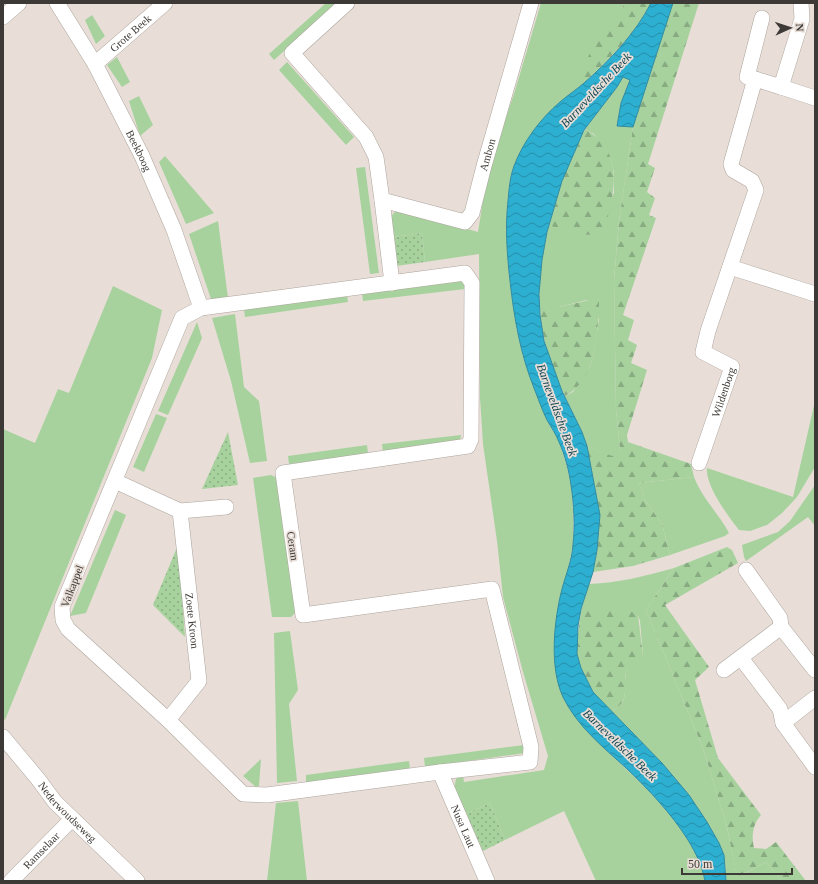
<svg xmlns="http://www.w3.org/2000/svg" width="818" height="884" font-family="Georgia,serif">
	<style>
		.grass { fill: #a7d29e }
		.forest { fill: url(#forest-firs) }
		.park { fill: url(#park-dots) }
		.water { fill: url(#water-waves); stroke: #318ca2 }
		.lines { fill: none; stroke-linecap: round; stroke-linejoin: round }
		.street-casing { stroke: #ada49d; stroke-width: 16 }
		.street { stroke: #fff; stroke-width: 15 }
		.labels { text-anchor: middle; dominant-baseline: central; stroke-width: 3.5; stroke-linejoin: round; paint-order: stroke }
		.street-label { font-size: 11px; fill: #3d3936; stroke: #e8ded7 }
		.water-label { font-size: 12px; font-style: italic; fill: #0d4452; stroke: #e8ded7 }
	</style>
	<defs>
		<pattern id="forest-firs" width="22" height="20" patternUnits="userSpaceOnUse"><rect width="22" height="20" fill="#a7d29e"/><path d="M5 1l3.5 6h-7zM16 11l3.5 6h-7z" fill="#89ab82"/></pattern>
		<pattern id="park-dots" width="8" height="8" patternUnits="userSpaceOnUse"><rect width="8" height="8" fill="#a7d29e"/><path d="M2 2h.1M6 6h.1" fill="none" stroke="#89ab82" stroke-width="1.8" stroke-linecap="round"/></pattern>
		<pattern id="water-waves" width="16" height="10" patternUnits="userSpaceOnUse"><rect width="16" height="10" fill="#2cafd0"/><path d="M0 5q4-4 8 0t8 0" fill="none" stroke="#278faa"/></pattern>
	</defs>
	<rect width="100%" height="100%" fill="#e8ded7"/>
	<path class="grass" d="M 326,3 L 338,3 L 274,60 L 269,54 Z
		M 541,3 L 626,3 L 622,7 L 582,75 L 585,82 L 539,124 L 528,139 L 513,168 L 510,182 L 507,210 L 507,239 L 509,266 L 517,331 L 523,356 L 534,387 L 547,420 L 559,441 L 566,463 L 572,487 L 573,511 L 573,546 L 556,624 L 555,659 L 558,679 L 604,748 L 646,788 L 678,823 L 695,852 L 703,871 L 705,881 L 596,881 L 564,811 L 505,840 L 490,803 L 466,814 L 454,788 L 456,779 L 460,776 L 463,776 L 464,782 L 544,770 L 548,756 L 523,672 L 503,597 L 497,541 L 483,444 L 480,398 L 479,254 L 425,262 L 422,233 L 393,237 L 391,216 L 396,211 L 402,210 L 478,232 L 488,169 L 514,94 Z
		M 92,15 L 105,36 L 96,44 L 85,20 Z
		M 117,57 L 130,82 L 122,87 L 107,65 Z
		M 287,62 L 354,137 L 346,145 L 279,70 Z
		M 623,76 L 630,80 L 621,103 L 617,126 L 633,127 L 619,221 L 614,280 L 616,409 L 620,450 L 612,457 L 587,446 L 582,432 L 565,396 L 573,392 L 590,366 L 594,352 L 599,319 L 587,300 L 559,307 L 540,307 C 538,280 542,252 549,225 L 579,234 L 588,235 L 614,193 L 614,173 L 611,159 L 594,134 L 585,129 L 617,87 Z
		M 139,96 L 153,125 L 140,136 L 129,101 Z
		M 165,156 L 214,213 L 186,224 L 159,162 Z
		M 365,167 L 379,273 L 370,274 L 356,168 Z
		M 218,221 L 228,298 L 211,299 L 189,234 Z
		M 464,281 L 465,289 L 363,301 L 362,293 Z
		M 113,286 L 162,310 L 152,358 L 5,720 L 3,718 L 3,429 L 35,443 L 58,389 L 69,393 Z
		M 347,295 L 348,302 L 245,317 L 244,309 Z
		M 235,314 L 244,387 L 259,401 L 267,461 L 250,463 L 231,381 L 212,318 Z
		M 197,322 L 202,338 L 168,415 L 158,411 Z
		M 815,401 L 815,467 L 797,497 L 782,513 L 767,525 L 750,531 L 739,530 C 728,516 705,485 707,468 L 793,497 Z
		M 156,414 L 167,418 L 144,472 L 133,467 Z
		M 461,435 L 460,442 L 383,452 L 382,444 Z
		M 367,445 L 368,454 L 289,464 L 288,456 Z
		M 271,475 L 277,478 L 297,611 L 291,617 L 272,617 L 253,478 Z
		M 694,477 C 702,498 719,514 729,533 L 725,536 L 670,555 L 662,524 L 645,500 L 639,483 Z
		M 815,485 L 815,526 L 808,517 L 746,561 L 744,557 L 742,545 L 778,532 L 790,521 Z
		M 115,510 L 126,515 L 86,613 L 70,616 Z
		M 674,568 L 646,610 L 704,751 L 727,827 L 737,876 L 745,873 L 766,862 L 778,876 L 780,881 L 726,881 L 725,861 L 662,763 L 612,712 C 627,701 625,696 625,680 C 626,676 625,673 627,670 C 630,664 637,660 643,656 L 640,621 L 638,615 L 581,611 L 589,584 C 619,583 645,576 674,568 Z
		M 290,631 L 298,690 L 289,704 L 297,781 L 277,783 L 274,633 Z
		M 524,745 L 525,753 L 425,767 L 424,758 Z
		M 261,759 L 259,786 L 256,787 L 243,776 Z
		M 409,761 L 410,769 L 306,783 L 306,775 Z
		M 298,801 L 307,881 L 267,881 L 276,803 Z"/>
	<path class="forest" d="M 626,3 L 651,3 C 635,34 610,58 585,82 C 584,80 583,78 582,76 C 580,62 615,13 626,3 Z
		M 673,3 L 699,3 L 648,164 L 655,168 L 647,192 L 655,198 L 649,215 L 656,218 L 623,315 L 634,320 L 628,340 L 637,345 L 631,363 L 647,370 L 627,435 L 628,442 L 691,464 L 694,477 L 639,483 L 645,500 L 662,524 L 670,555 L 633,566 L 593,572 L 597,550 L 600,515 L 587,446 L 612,456 L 620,450 L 616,409 L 614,280 L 619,221 L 633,127 Z
		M 585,129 C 617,147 618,178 609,210 C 608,217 606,227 599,231 C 585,241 563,230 549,225 L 562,181 L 572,155 Z
		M 594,299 L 599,302 L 599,309 C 597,340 595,380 565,396 C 551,369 541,338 540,307 L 559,307 Z
		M 727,547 L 732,550 L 738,563 L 665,605 L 709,667 L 695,680 L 718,758 L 761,815 C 753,824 751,836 754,848 L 766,849 L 776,842 L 806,881 L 780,881 L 778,876 L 766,862 L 737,877 L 727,827 L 704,751 L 646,610 L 674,568 Z
		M 628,610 L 638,615 L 643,656 C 639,663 631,663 627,670 C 625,673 626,676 625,679 C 625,696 627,701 612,712 L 593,692 L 581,668 L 577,654 L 577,642 L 581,611 Z"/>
	<path class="park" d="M 422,233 L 425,262 L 396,266 L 393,237 Z
		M 228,432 L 238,485 L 202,489 Z
		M 178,545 L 185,637 L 153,605 Z
		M 490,803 L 505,840 L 483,851 L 466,814 Z"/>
	<path class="water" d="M 651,3 L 673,3 L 633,127 L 617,126 L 621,103 L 630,80 L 623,77 L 617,87 L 584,130 L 562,181 L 547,232 L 542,260 L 539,294 L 540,315 L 544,341 L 562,391 L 582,432 L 587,446 L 600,515 L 597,550 L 593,572 L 581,609 L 578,626 L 577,654 L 581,668 L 593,692 L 662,763 L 689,795 L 707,822 L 719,843 L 724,855 L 726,881 L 705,881 C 702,866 696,853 688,840 C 671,813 649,790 626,768 C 603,747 577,726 563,697 C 549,667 554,620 562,589 C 566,574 572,560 573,545 C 575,526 574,504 571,485 C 569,471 565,455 559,442 C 556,434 551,427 547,420 C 542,410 538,398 534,388 C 520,353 514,317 510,281 C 507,254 505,227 508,201 C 509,189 510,177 514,166 C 523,142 540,119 560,102 C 568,95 576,90 584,83 C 610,60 635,34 651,3 Z"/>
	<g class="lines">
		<g class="street-casing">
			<g id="street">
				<path id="s1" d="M 57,3 L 95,64 L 142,156 L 174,230 L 201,308"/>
				<path d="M 347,3 L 292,53 L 366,137 L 376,157 L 382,200"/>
				<path d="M 3,17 L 19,3"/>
				<path id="s2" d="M 95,64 L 165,3"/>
				<path d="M 755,79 L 747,77 L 762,18"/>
				<path d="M 781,87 L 815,98"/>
				<path d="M 730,267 L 815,294"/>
				<path d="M 465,273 L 472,283 L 471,439 L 468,446 L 283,473 L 303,615 L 492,589 L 531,747 L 530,762 L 440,772 L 267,795 L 243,794 L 168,720 L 68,629 L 63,620 L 62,607 L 182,318 L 201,308 Z"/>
				<path id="s3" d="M 392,283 L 382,200 L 465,222 L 472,213 L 484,166 L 531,3"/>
				<path id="s4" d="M 699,463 L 732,367 L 703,352 L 708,331 L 756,190 L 752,181 L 733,170 L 731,164 L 755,79 L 781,87 L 802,19 L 801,3"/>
				<path id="s5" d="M 115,481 L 180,511 L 199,681 L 168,720"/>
				<path d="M 180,511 L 226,507"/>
				<path d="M 746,570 L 780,618 L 781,627 L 815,670"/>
				<path d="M 741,658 L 780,709 L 783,723 L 815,767"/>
				<path d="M 724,670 L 781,627"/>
				<path d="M 783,723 L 815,698"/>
				<path id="s6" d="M 3,737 L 38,779 L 55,802 L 137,881"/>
				<path id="s7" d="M 440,772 L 487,881"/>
				<path id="s8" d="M 11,881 L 72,819"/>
			</g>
		</g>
		<use href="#street" class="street"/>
	</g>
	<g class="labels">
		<g class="street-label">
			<text stroke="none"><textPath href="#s2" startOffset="47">Grote Beek</textPath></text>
			<text stroke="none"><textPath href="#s1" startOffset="169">Beekboog</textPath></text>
			<text stroke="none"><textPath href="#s3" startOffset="241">Ambon</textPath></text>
			<text stroke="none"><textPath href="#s4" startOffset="75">Wildenborg</textPath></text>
			<text transform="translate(293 546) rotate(82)">Ceram</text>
			<text transform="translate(72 586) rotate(-69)">Valkappel</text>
			<text stroke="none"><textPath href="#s5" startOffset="182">Zoete Kroon</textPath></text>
			<text stroke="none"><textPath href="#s6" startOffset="99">Nederwoudseweg</textPath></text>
			<text stroke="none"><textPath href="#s7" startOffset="59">Nusa Laut</textPath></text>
			<text stroke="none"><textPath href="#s8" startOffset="43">Ramselaar</textPath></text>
		</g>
		<g class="water-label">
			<text transform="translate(596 90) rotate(-47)">Barneveldsche Beek</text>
			<text transform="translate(557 410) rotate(70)">Barneveldsche Beek</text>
			<text transform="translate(620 745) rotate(44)">Barneveldsche Beek</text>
		</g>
	</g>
	<rect width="818" height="884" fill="none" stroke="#3d3936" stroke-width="8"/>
	<g transform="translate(790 28) rotate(87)" stroke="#e8ded7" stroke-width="3" paint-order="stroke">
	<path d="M0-3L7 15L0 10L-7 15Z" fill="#3d3936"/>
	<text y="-6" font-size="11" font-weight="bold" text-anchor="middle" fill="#3d3936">N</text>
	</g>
	<path d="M682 868v6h110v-6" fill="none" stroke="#3d3936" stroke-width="2"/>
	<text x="688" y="868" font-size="12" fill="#3d3936" stroke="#e8ded7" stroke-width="3" paint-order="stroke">50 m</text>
</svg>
